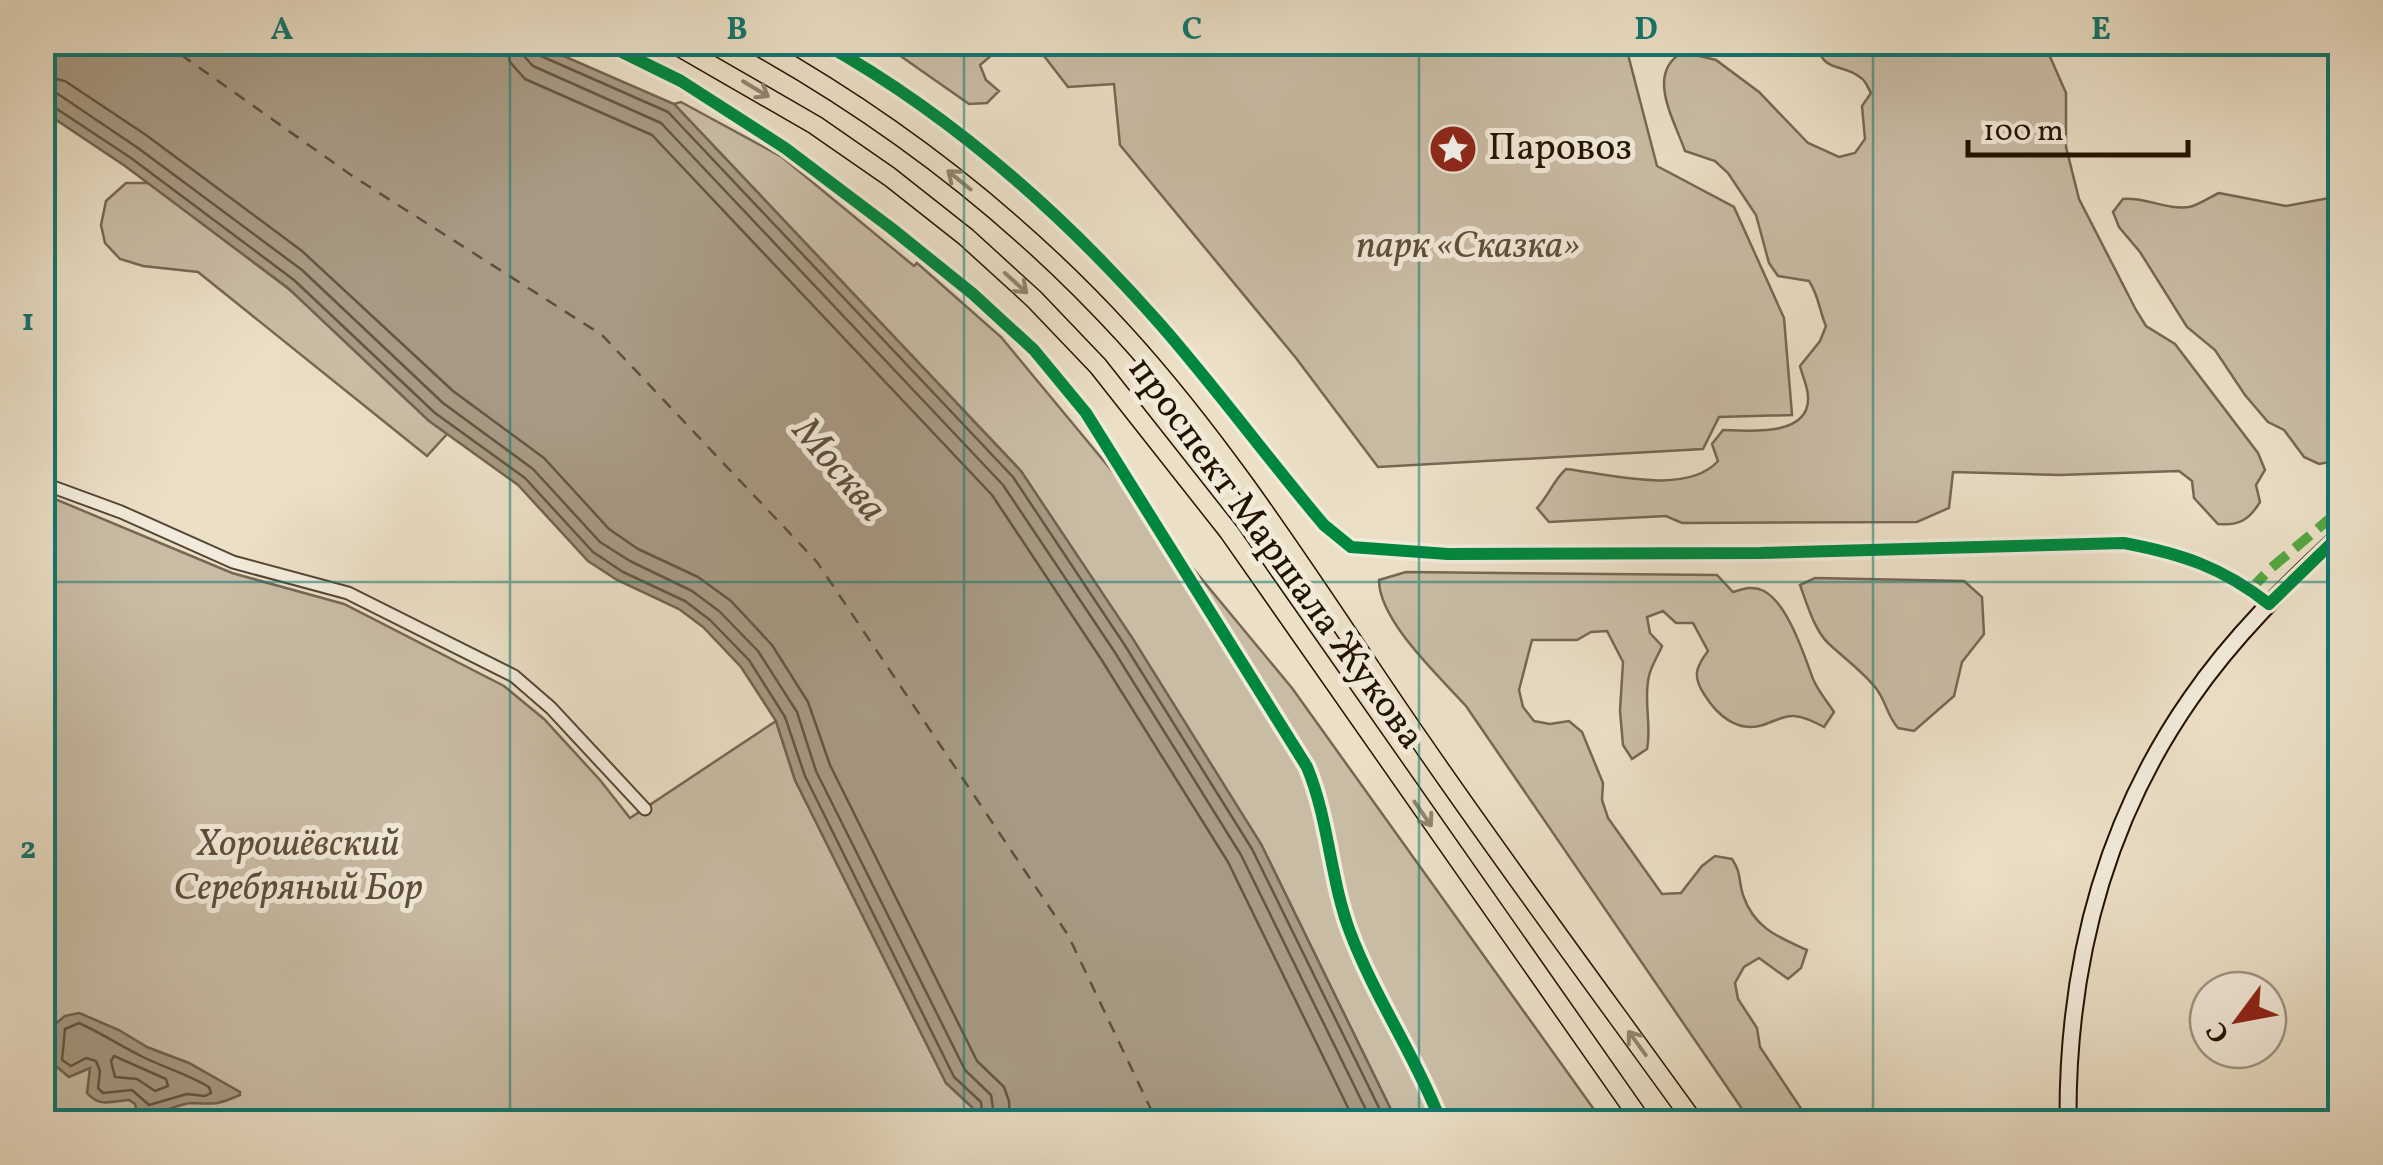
<svg xmlns="http://www.w3.org/2000/svg" width="2383" height="1165" font-family="Vollkorn,serif">
	<style>
		.green { fill: #c9bca5; stroke: #766754; stroke-width: 2.5 }
		.water { fill: #a79983; stroke: #72634f; stroke-width: 2.5 }
		.lines { fill: none; stroke-linecap: round; stroke-linejoin: round }
		.shore { stroke: #655642; stroke-width: 2.5 }
		.ferry { stroke: #5e4f3c; stroke-width: 2.5; stroke-dasharray: 12 10; stroke-linecap: butt }
		.street-casing { stroke: #554533; stroke-width: 15 }
		.secondary-casing { stroke: #231202; stroke-width: 19 }
		.primary-casing { stroke: #231202; stroke-width: 21 }
		.street { stroke: #f2eada; stroke-width: 11 }
		.secondary { stroke: #f2eada; stroke-width: 15 }
		.primary { stroke: #ebdfc6; stroke-width: 18 }
		.quiet { stroke: #53a840; stroke-width: 10; stroke-dasharray: 20 10; stroke-linecap: butt }
		.cycleway-casing { stroke: #f2eada; stroke-width: 19 }
		.cycleway { stroke: #00873e; stroke-width: 12 }
		.oneway { stroke: #91836e }
		.grid { fill: none; stroke: #0f766e; stroke-width: 2.5; stroke-opacity: 0.55 }
		.labels { text-anchor: middle; dominant-baseline: central; stroke-width: 10; stroke-linejoin: round; paint-order: stroke }
		.poi-label { font-size: 38px; fill: #231202; stroke: #f2eada; text-anchor: start }
		.park-label { font-size: 38px; font-style: italic; fill: #5d4e3b; stroke: #f2eada }
		.street-label { font-size: 38px; fill: #231202; stroke: #f2eada }
		.water-label { font-size: 40px; font-style: italic; fill: #5e4f3c; stroke: #f2eada }
		.neatline { fill: none; stroke: #0f766e; stroke-width: 4 }
		.grid-label { font-size: 32px; text-anchor: middle; font-weight: bold; fill: #0f766e }
	</style>
	<rect width="100%" height="100%" fill="#ebdfc6"/>
	<filter id="stains"><feTurbulence type="fractalNoise" baseFrequency=".002" numOctaves="4"/><feColorMatrix values="0 0 0 0 .2 0 0 0 0 .09 0 0 0 0 .02 0 0 0 .5 -.17"/></filter>
	<radialGradient id="worn" r=".72"><stop offset=".6" stop-color="#630" stop-opacity="0"/><stop offset="1" stop-color="#630" stop-opacity=".3"/></radialGradient>
	<path class="green" d="M 882,43 L 1006,43 L 980,65 L 986,80 L 999,91 L 987,103 L 969,104 Z
		M 1034,43 L 1625,43 L 1657,166 L 1734,207 L 1784,318 L 1792,415 L 1719,417 L 1703,449 L 1378,467 L 1296,358 L 1120,145 L 1114,84 L 1068,87 Z
		M 1816,43 L 2044,43 L 2066,93 L 2066,147 L 2079,199 L 2136,310 L 2146,326 L 2175,344 L 2258,453 L 2265,470 L 2256,485 L 2260,502 C 2249,520 2239,526 2218,524 L 2194,498 L 2192,481 L 2179,471 L 2059,475 L 1953,472 L 1949,508 L 1917,522 L 1682,523 L 1666,516 L 1549,522 L 1537,508 C 1549,495 1553,481 1566,469 C 1609,474 1687,496 1718,461 L 1712,444 L 1723,430 C 1749,431 1810,437 1808,397 C 1808,387 1802,375 1800,366 L 1820,341 L 1826,326 C 1819,310 1819,296 1809,281 L 1778,276 L 1769,263 L 1756,215 L 1728,173 L 1715,161 L 1685,151 C 1674,119 1645,73 1683,52 L 1716,60 L 1759,92 L 1808,143 L 1839,157 L 1855,153 L 1865,139 L 1862,106 L 1871,93 C 1868,88 1866,81 1861,78 C 1842,62 1824,75 1816,43 Z
		M 681,102 L 782,157 L 914,266 L 917,263 L 1001,337 L 1292,688 L 1603,1122 L 1397,1122 L 1261,844 L 1021,471 L 674,104 Z
		M 126,183 L 149,183 L 294,293 L 406,399 L 447,434 L 427,456 L 198,272 L 143,266 L 120,259 L 105,243 L 101,225 L 106,201 Z
		M 2219,193 L 2286,206 L 2340,196 L 2340,460 L 2319,464 L 2304,457 L 2284,430 L 2268,422 L 2245,395 L 2215,350 L 2187,327 L 2140,252 L 2119,227 L 2113,212 L 2123,199 C 2146,197 2166,210 2189,207 C 2199,205 2210,197 2219,193 Z
		M 43,494 L 232,573 L 344,604 L 504,686 L 544,719 L 600,780 L 630,818 L 776,721 L 795,780 L 946,1083 L 972,1107 L 972,1122 L 43,1122 Z
		M 1406,572 L 1717,575 L 1733,592 C 1743,589 1753,585 1764,591 C 1788,604 1804,655 1813,679 C 1818,691 1827,701 1834,712 L 1824,727 C 1815,722 1805,717 1794,716 C 1784,715 1773,722 1763,725 C 1737,733 1717,715 1704,694 C 1693,677 1695,668 1708,651 L 1693,623 L 1676,623 L 1663,611 L 1647,617 L 1650,633 L 1662,646 C 1658,656 1651,666 1649,676 C 1643,700 1652,725 1647,749 L 1632,759 L 1623,745 L 1620,711 L 1623,662 L 1607,631 L 1591,632 L 1577,640 L 1532,640 L 1519,690 L 1523,707 L 1534,721 L 1550,724 L 1569,721 L 1582,732 L 1603,783 L 1602,800 L 1608,818 L 1662,894 L 1681,893 L 1702,866 L 1715,856 L 1732,859 C 1742,874 1738,880 1743,895 C 1754,928 1778,937 1807,950 L 1801,968 L 1788,979 L 1759,958 L 1744,967 L 1735,983 L 1738,999 L 1757,1028 L 1760,1047 L 1810,1122 L 1751,1122 L 1466,706 C 1439,676 1379,621 1379,580 Z
		M 1815,578 L 1964,581 L 1982,597 L 1984,634 L 1962,662 L 1954,696 L 1914,731 L 1898,728 C 1886,714 1886,700 1875,687 C 1861,670 1844,658 1828,643 C 1814,629 1807,604 1800,585 Z"/>
	<path class="water" d="M 42,43 L 534,43 L 674,104 L 1021,471 L 1133,639 L 1261,844 L 1397,1122 L 973,1122 L 972,1107 L 946,1083 L 795,780 L 776,721 L 741,667 L 703,627 L 679,609 L 617,580 L 588,561 L 518,485 L 429,421 L 288,288 L 125,166 L 43,111 Z
		M 79,1013 L 119,1030 L 147,1047 L 189,1063 L 240,1092 L 240,1095 C 217,1105 215,1104 193,1103 C 173,1103 158,1120 137,1112 L 135,1104 L 129,1100 C 112,1101 100,1108 87,1093 L 90,1068 L 69,1077 L 51,1062 L 55,1024 L 65,1016 Z"/>
	<g class="lines">
		<path class="shore" d="M 506,42 L 510,62 L 525,79 L 652,135 L 992,495 L 1101,659 L 1228,862 L 1355,1122
			M 521,42 L 523,55 L 533,66 L 661,123 L 1003,485 L 1114,651 L 1241,855 L 1372,1122
			M 534,42 L 535,50 L 541,56 L 668,112 L 1013,477 L 1124,644 L 1252,849 L 1386,1122
			M 42,76 L 65,81 L 146,135 L 302,251 L 453,391 L 544,458 L 609,529 L 638,549 L 698,577 L 731,601 L 772,645 L 808,702 L 830,765 L 977,1061 L 1004,1087 L 1009,1101 L 1010,1122
			M 42,91 L 58,94 L 138,148 L 302,270 L 443,403 L 533,469 L 600,542 L 630,561 L 692,591 L 719,611 L 758,651 L 797,712 L 816,771 L 965,1070 L 991,1095 L 995,1122
			M 42,103 L 51,105 L 131,158 L 294,280 L 435,413 L 525,478 L 593,552 L 623,572 L 685,601 L 710,620 L 749,660 L 785,717 L 805,776 L 954,1077 L 981,1102 L 983,1122
			M 79,1023 C 101,1033 121,1046 143,1057 C 165,1068 188,1074 209,1087 L 211,1093 L 205,1096 L 187,1094 L 149,1105 L 132,1090 L 103,1093 L 98,1088 L 100,1071 L 96,1061 L 86,1058 L 71,1066 L 62,1060 L 65,1029 Z
			M 114,1056 L 166,1079 L 168,1086 L 155,1091 L 137,1079 L 115,1077 L 111,1061 Z"/>
		<path class="ferry" d="M 163,42 L 351,175 L 602,335 L 817,562 L 1068,935 L 1157,1122"/>
		<g class="street-casing">
			<path id="street" d="M 821,42 C 949,113 1064,215 1160,324 C 1217,389 1268,459 1324,525 L 1351,547 L 1448,554 L 1761,553 L 2124,543 C 2182,554 2222,567 2269,604
				M 42,483 L 121,512 L 233,562 L 348,593 L 514,676 L 551,708 L 645,809"/>
		</g>
		<g class="secondary-casing">
			<path id="secondary" d="M 2068,1122 C 2067,970 2103,824 2191,698 C 2233,637 2286,585 2340,535"/>
		</g>
		<g class="primary-casing">
			<path id="primary" d="M 671,42 L 815,125 L 890,177 L 966,237 L 1034,299 L 1098,366 L 1229,532 L 1642,1122
				M 751,42 C 891,120 1016,216 1124,334 C 1237,458 1326,605 1421,742 C 1510,871 1603,996 1694,1122"/>
		</g>
		<use href="#street" class="street"/>
		<use href="#secondary" class="secondary"/>
		<use href="#primary" class="primary"/>
		<path class="quiet" d="M 2251,589 L 2270,569 L 2340,510"/>
		<g class="cycleway-casing">
			<path id="cycleway" d="M 625,42 L 622,52 L 681,81 L 785,148 L 891,228 L 973,294 L 1034,350 L 1086,413 L 1307,767 C 1329,820 1330,879 1350,932 C 1375,998 1416,1057 1441,1122
				M 821,42 C 949,113 1064,215 1160,324 C 1217,389 1268,459 1324,525 L 1351,547 L 1448,554 L 1761,553 L 2124,543 C 2182,554 2222,567 2269,604 L 2340,535"/>
		</g>
		<use href="#cycleway" class="cycleway"/>
	</g>
	<defs><path id="oneway-shaft" d="M-6 0H5M1.5-3L5.5 0L1.5 3" fill="none" stroke-width="1.6" stroke-linecap="round" stroke-linejoin="round" transform="scale(2.5)"/></defs>
	<g class="oneway">
		<use href="#oneway-shaft" transform="translate(756 89) rotate(31)"/>
		<use href="#oneway-shaft" transform="translate(959 180) rotate(-141)"/>
		<use href="#oneway-shaft" transform="translate(1016 283) rotate(42)"/>
		<use href="#oneway-shaft" transform="translate(1423 814) rotate(55)"/>
		<use href="#oneway-shaft" transform="translate(1637 1043) rotate(-126)"/>
	</g>
	<path class="grid" d="M 510,42 L 510,1122M 964,42 L 964,1122M 1419,42 L 1419,1122M 1873,42 L 1873,1122M 42,582 L 2340,582"/>
	<defs>
		<g id="sight-disc" transform="scale(2.5)"><circle r="9.5" fill="#8f2418" stroke="#f2eada"/><path d="M0-6L1.8-2.2L6-1.7L2.9 1.2L3.7 5.4L0 3.3L-3.7 5.4L-2.9 1.2L-6-1.7L-1.8-2.2Z" fill="#fff"/></g>
	</defs>
	<g fill-rule="evenodd">
		<use href="#sight-disc" x="1453" y="149"/>
	</g>
	<g class="labels">
		<g class="poi-label">
			<text x="1488" y="149">Паровоз</text>
		</g>
		<g class="park-label">
			<text x="1468" y="247">парк «Сказка»</text>
			<text x="298" y="845">Хорошёвский<tspan x="298" dy="44">Серебряный Бор</tspan></text>
		</g>
		<g class="street-label">
			<text transform="translate(1275 554) rotate(54)">проспект Маршала Жукова</text>
		</g>
		<g class="water-label">
			<text transform="translate(838 471) rotate(50)">Москва</text>
		</g>
	</g>
	<rect width="2383" height="1165" fill="none" stroke="#ebdfc6" stroke-width="110"/>
	<g transform="translate(2238 1020) rotate(238)"><circle r="48" fill="#f2eada" stroke="#9f9484" stroke-width="2.5"/>
	<path d="M0-8L18 38L0 25L-18 38Z" fill="#8f2418"/>
	<text y="-15" font-size="28" font-weight="bold" text-anchor="middle" fill="#231202">С</text>
	</g>
	<path d="M1968 140v15h220v-15" fill="none" stroke="#231202" stroke-width="5"/>
	<text x="1983" y="140" font-size="30" fill="#231202" stroke="#f2eada" stroke-width="8" paint-order="stroke">100 m</text>
	<rect x="55" y="55" width="2273" height="1055" class="neatline"/>
	<g class="grid-label">
		<text x="282" y="39">A</text>
		<text x="737" y="39">B</text>
		<text x="1192" y="39">C</text>
		<text x="1646" y="39">D</text>
		<text x="2101" y="39">E</text>
		<text x="28" y="330">1</text>
		<text x="28" y="858">2</text>
	</g>
	<rect width="100%" height="100%" filter="url(#stains)"/>
	<rect width="100%" height="100%" fill="url(#worn)"/>
</svg>
